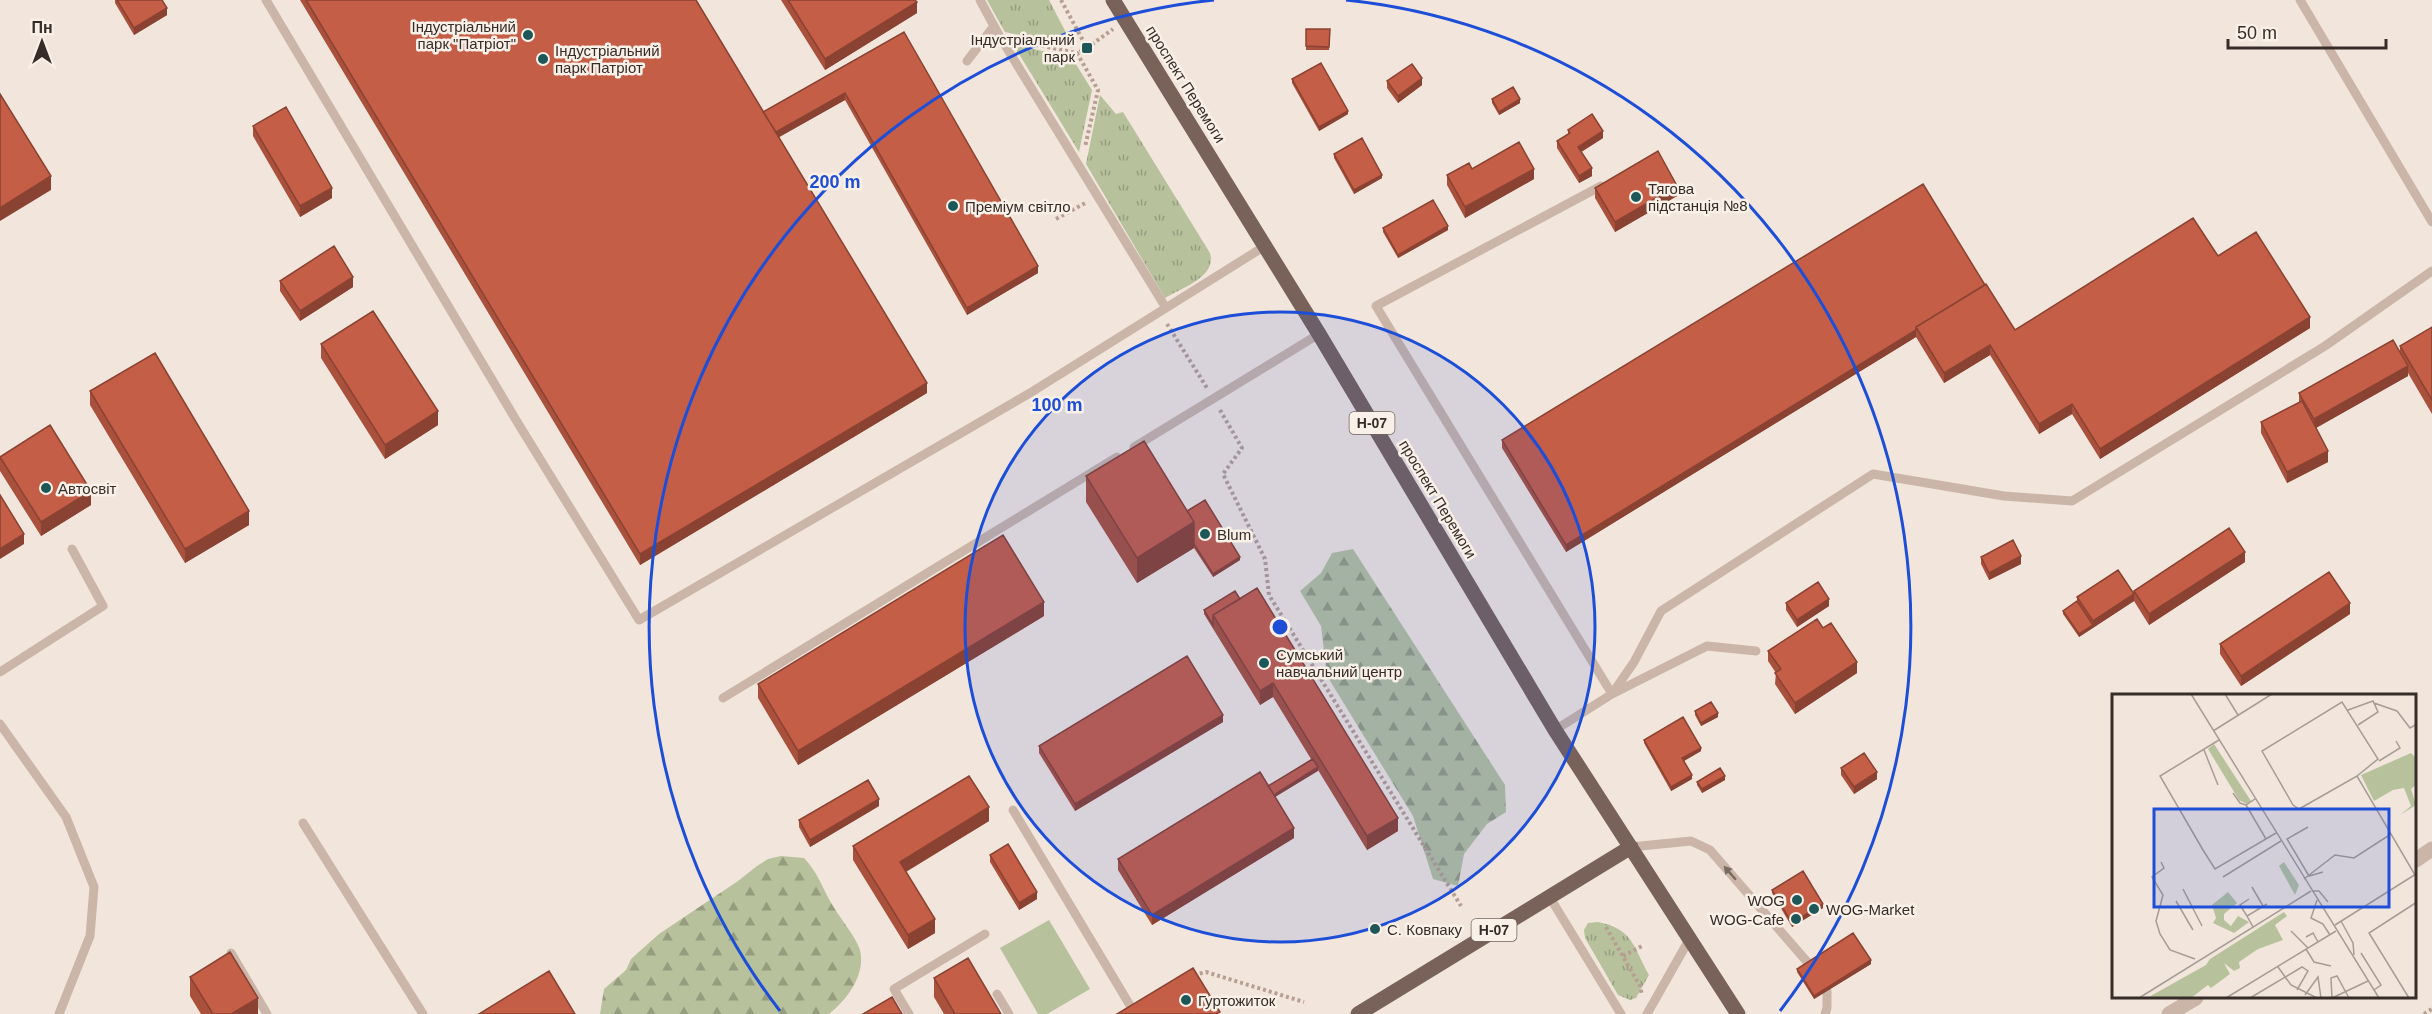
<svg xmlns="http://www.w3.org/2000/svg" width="2432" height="1014" font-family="Helvetica,sans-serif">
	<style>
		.grass { fill: url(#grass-tufts) }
		.forest { fill: url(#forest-firs) }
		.garden { fill: #b7c19c }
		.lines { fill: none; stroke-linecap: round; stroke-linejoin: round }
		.path { stroke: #b69f92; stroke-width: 4; stroke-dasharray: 3 3; stroke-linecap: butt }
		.lane { stroke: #cab5a8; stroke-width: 9 }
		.street { stroke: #cab5a8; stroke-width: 15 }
		.primary { stroke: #786259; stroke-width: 15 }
		.wall { fill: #a9513d }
		.shaded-wall { fill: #8a4232 }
		.building { fill: #c55e47; stroke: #8a4232; stroke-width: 1.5 }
		.oneway { fill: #796a62 }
		.ring { fill: none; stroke: #1d4ed8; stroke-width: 3 }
		.poi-dot { fill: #1e5758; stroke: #f9f0e8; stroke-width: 2 }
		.labels { text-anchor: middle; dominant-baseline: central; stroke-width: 5; stroke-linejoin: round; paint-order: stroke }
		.shield { fill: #f9f0e8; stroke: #716762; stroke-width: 1.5 }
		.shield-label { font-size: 14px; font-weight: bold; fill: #372c28 }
		.poi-label { font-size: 15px; fill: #372c28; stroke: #f9f0e8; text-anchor: start }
		.street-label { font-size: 15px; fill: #372c28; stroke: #f9f0e8 }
		.inset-road { fill: none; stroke: #a79c94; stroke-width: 1.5 }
		.view { fill: #1d4ed8; fill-opacity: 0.15; stroke: #1d4ed8; stroke-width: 3 }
		.inset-edge { fill: none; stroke: #372c28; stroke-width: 3 }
		.centre { fill: #1d4ed8; stroke: #f9f0e8; stroke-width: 3 }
		.ring-label { font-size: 18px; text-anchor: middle; font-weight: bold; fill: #1d4ed8; stroke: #f9f0e8; stroke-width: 5; stroke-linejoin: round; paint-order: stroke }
	</style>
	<defs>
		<pattern id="grass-tufts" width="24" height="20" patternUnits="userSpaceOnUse" patternTransform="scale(1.5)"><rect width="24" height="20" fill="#b7c19c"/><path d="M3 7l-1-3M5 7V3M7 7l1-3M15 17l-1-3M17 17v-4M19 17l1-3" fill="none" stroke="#969d7f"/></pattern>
		<pattern id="forest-firs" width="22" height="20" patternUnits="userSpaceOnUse" patternTransform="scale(1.5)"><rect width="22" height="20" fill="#b7c19c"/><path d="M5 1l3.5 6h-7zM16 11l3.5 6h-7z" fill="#969d7f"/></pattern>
	</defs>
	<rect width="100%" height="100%" fill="#f2e6dc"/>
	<path class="grass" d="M 987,0 L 1049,0 L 1074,48 L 1005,32 Z
		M 1013,44 L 1072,58 L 1092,90 L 1079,152 Z
		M 1100,95 L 1116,114 L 1123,112 L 1210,253 C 1217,277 1182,288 1165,298 L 1086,164 Z
		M 1598,922 C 1633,929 1633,946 1649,975 L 1636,998 L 1630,1000 L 1618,995 L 1585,938 L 1584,930 L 1588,923 Z"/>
	<path class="forest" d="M 1353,549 L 1505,785 L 1506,812 L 1487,824 L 1464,854 L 1458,886 L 1433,879 L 1413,816 L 1327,676 L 1321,626 L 1300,591 L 1321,573 L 1332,553 Z
		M 781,856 L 804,858 C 818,872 823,890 833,906 C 840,918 856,937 860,950 C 866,975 847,1000 829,1014 L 600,1014 L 604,989 L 626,970 L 631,959 L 659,934 L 738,881 L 757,866 L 768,859 Z"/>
	<path class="garden" d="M 1049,920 L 1090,989 L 1047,1014 L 1038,1014 L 1000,948 Z"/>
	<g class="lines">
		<path class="path" d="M 1061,0 L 1087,48 L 1077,53
			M 1018,41 L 1077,53 L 1098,90 L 1085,147
			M 1087,48 L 1113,29
			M 1056,219 L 1087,202
			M 1167,324 L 1207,388
			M 1220,410 L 1242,448 L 1223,474 L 1265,559 L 1269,595 L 1461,906
			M 1606,927 L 1640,986 L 1642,995
			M 1623,956 L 1642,946
			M 1194,975 L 1206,972 L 1304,1002
			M 2424,1014 L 2432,1009"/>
		<path class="lane" d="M 266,0 L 516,420 L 639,620 L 1030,393 L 1265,246
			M 980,0 L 1000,37 L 1166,308
			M 2300,0 L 2432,222
			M 967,61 L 994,26
			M 1601,186 L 1376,306 L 1612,694 L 1707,646 L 1756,651
			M 1134,447 L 1319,334
			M 0,672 L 103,606 L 72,549
			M 723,698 L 1117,457
			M 0,724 L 66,817 L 94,887 L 90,936 L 59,1014
			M 1555,730 L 1612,694 L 1634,662 L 1661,611 L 1873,474 L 2004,496 L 2072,501 L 2325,346 L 2432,271
			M 1013,810 L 1131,1007
			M 303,823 L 423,1014
			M 1631,847 L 1691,841 L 1710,850 L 1809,964
			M 1549,896 L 1621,1014
			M 231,953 L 267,1014
			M 997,994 L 1009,1014
			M 909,1014 L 894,989 L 985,934
			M 1647,1014 L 1690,938
			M 1825,1014 L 1827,1008 L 1827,991"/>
		<path class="street" d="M 2416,860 L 2432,849
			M 2169,1014 L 2196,998"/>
		<path class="primary" d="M 1113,0 L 1319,334 L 1555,730 L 1738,1014
			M 1358,1014 L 1631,847"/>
	</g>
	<path class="wall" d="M 115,0 L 162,0 L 167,15 L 134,35 L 115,3 Z
		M 300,0 L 696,0 L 763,112 L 904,32 L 1038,273 L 967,315 L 845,100 L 779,137 L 927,393 L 640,565 Z
		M 781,0 L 915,0 L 917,13 L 825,70 Z
		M 1306,29 L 1330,29 L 1329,50 L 1306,50 Z
		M 1292,79 L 1348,114 L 1319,131 L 1292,83 Z
		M 1387,81 L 1422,85 L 1398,103 L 1387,88 Z
		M 1492,99 L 1520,103 L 1499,115 L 1492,103 Z
		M 253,126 L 332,198 L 300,217 L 253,136 Z
		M 1568,130 L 1603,138 L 1581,152 L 1592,176 L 1579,183 L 1557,148 L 1557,141 L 1568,135 Z
		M 1334,154 L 1382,178 L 1354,194 L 1334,158 Z
		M 1472,169 L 1534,179 L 1465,218 L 1447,185 L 1447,175 Z
		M 1595,188 L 1677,196 L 1615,232 L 1595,198 Z
		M 1383,228 L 1448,230 L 1398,258 L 1383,232 Z
		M 2218,256 L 2310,328 L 2100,459 L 2072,414 L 2039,434 L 1990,355 L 1944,383 L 1916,337 L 1566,552 L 1502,448 L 1502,440 L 1985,285 L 2015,330 Z
		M 280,281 L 353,287 L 300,321 L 280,291 Z
		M 2432,327 L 2432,414 L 2408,373 L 2408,376 L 2316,428 L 2328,462 L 2287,483 L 2261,433 L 2261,422 L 2299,403 L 2299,393 L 2400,352 L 2400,346 Z
		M 321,344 L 438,425 L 385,459 L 321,358 Z
		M 90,391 L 249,525 L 185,563 L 90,405 Z
		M 0,457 L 91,505 L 41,536 L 0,471 Z
		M 1086,476 L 1240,560 L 1213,577 L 1194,548 L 1137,583 L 1086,502 Z
		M 1981,557 L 2021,564 L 1989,580 L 1981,564 Z
		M 2245,562 L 2149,625 L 2134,601 L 2134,591 Z
		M 1235,591 L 1398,831 L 1367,850 L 1318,770 L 1275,797 L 1294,838 L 1152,925 L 1118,870 L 1118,859 L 1268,786 L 1311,759 L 1273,697 L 1260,705 L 1204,614 L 1204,610 Z
		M 2077,597 L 2134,601 L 2079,637 L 2063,614 L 2063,611 L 2077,601 Z
		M 1786,603 L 1829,606 L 1797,627 L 1786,610 Z
		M 2350,614 L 2241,686 L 2220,654 L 2220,644 Z
		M 1044,616 L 798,765 L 758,698 L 758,684 Z
		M 1823,628 L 1857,673 L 1795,714 L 1775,684 L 1776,673 L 1768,661 L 1768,651 Z
		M 1695,711 L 1718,717 L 1701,726 L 1695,715 Z
		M 1223,722 L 1075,811 L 1039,753 L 1039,746 Z
		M 1644,740 L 1701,751 L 1684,761 L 1692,779 L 1671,791 L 1644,743 Z
		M 1841,768 L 1877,779 L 1854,794 L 1841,775 Z
		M 1725,780 L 1702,793 L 1697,785 L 1697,782 Z
		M 879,806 L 810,847 L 799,827 L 799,820 Z
		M 989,821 L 906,872 L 935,933 L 908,949 L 853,860 L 853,846 Z
		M 990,855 L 1037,899 L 1019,910 L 990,862 Z
		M 1772,890 L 1823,908 L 1792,927 L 1772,893 Z
		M 1871,964 L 1814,999 L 1797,972 L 1797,969 Z
		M 190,977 L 258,1014 L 201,1014 L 190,996 Z
		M 934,978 L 1001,1014 L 944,1014 L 934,997 Z"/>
	<path class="shaded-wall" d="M 917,2 L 917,13 L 825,70 L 825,59 Z
		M 167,8 L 167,15 L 134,35 L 134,28 Z
		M 1422,78 L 1422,85 L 1398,103 L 1398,96 Z
		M 845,93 L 845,100 L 774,140 L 774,133 Z
		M 1520,99 L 1520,103 L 1499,115 L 1499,112 Z
		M 1348,111 L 1348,114 L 1319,131 L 1319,127 Z
		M 1603,131 L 1603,138 L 1578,154 L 1578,147 Z
		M 1592,168 L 1592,176 L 1579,183 L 1579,176 Z
		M 1534,169 L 1534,179 L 1465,218 L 1465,207 Z
		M 1382,175 L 1382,178 L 1354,194 L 1354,190 Z
		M 51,176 L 51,190 L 0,221 L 0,208 Z
		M 1677,186 L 1677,196 L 1615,232 L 1615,222 Z
		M 332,188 L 332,198 L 300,217 L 300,206 Z
		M 1448,226 L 1448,230 L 1398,258 L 1398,255 Z
		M 1038,266 L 1038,273 L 967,315 L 967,308 Z
		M 353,277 L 353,287 L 300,321 L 300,311 Z
		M 2310,317 L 2310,328 L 2100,459 L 2100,449 Z
		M 1916,330 L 1916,337 L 1566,552 L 1566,545 Z
		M 1990,345 L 1990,355 L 1944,383 L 1944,373 Z
		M 2408,366 L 2408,376 L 2314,429 L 2314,419 Z
		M 927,383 L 927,393 L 640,565 L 640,554 Z
		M 2072,404 L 2072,414 L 2039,434 L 2039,424 Z
		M 438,411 L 438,425 L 385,459 L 385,445 Z
		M 2328,451 L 2328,462 L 2287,483 L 2287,472 Z
		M 91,491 L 91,505 L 41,536 L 41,522 Z
		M 249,511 L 249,525 L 185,563 L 185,549 Z
		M 1194,522 L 1194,548 L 1137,583 L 1137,558 Z
		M 24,534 L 24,544 L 0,559 L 0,549 Z
		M 2245,552 L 2245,562 L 2149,625 L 2149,614 Z
		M 2021,556 L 2021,564 L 1989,580 L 1989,573 Z
		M 1240,557 L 1240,560 L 1213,577 L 1213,574 Z
		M 2134,594 L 2134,601 L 2079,637 L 2079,634 L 2093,625 L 2093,621 Z
		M 1829,599 L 1829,606 L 1797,627 L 1797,620 Z
		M 1044,602 L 1044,616 L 798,765 L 798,751 Z
		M 2350,603 L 2350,614 L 2241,686 L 2241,676 Z
		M 1857,662 L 1857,673 L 1795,714 L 1795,703 Z
		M 1273,683 L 1273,697 L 1260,705 L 1260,691 Z
		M 1718,713 L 1718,717 L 1701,726 L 1701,723 Z
		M 1223,715 L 1223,722 L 1075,811 L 1075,804 Z
		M 1701,748 L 1701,751 L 1682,762 L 1682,758 Z
		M 1318,767 L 1318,771 L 1270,800 L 1270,796 Z
		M 1877,772 L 1877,779 L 1854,794 L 1854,787 Z
		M 1692,775 L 1692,779 L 1671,791 L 1671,787 Z
		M 1725,776 L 1725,780 L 1702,793 L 1702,789 Z
		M 879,799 L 879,806 L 810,847 L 810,840 Z
		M 989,807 L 989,821 L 900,875 L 900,862 Z
		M 1398,818 L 1398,831 L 1367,850 L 1367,836 Z
		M 1294,828 L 1294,838 L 1152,925 L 1152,915 Z
		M 1037,892 L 1037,899 L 1019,910 L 1019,903 Z
		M 1823,904 L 1823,908 L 1792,927 L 1792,923 Z
		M 935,919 L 935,933 L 908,949 L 908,935 Z
		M 1871,960 L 1871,964 L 1814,999 L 1814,996 Z
		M 258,998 L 258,1014 L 233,1014 L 233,1013 Z"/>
	<path class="building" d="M 117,0 L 162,0 L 167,8 L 134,28 Z
		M 306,0 L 696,0 L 927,383 L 640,554 Z
		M 788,0 L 915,0 L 917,2 L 825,59 Z
		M 1306,29 L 1330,29 L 1329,47 L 1306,46 Z
		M 904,32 L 1038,266 L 967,308 L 845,93 L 776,132 L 763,112 Z
		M 1321,63 L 1348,111 L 1319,127 L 1292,79 Z
		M 1412,64 L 1422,78 L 1398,96 L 1387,81 Z
		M 1513,87 L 1520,99 L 1499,112 L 1492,99 Z
		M 0,94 L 51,176 L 0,208 Z
		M 286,107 L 332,188 L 300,206 L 253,126 Z
		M 1592,114 L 1603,131 L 1578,147 L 1592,168 L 1579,176 L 1557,141 L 1570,133 L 1568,130 Z
		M 1362,138 L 1382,175 L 1354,190 L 1334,154 Z
		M 1519,142 L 1534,169 L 1465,207 L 1447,175 L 1469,163 L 1472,169 Z
		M 1658,151 L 1677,186 L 1615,222 L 1595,188 Z
		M 1923,184 L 1985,285 L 1916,327 L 1916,330 L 1566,545 L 1502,440 Z
		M 1433,200 L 1448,226 L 1398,255 L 1383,228 Z
		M 2193,218 L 2218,256 L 2256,232 L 2310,317 L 2100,449 L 2072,404 L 2039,424 L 1990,345 L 1944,373 L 1916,327 L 1986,284 L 2015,330 Z
		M 334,246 L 353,277 L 300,311 L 280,281 Z
		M 373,311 L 438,411 L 385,445 L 321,344 Z
		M 2432,327 L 2432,400 L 2400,346 Z
		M 2393,340 L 2408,366 L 2314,419 L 2299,393 Z
		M 155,353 L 249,511 L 185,549 L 90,391 Z
		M 2302,401 L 2328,451 L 2287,472 L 2261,422 Z
		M 50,425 L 91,491 L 41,522 L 0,457 Z
		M 1144,441 L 1194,522 L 1137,558 L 1086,476 Z
		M 0,495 L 24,534 L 0,549 Z
		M 1205,500 L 1240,557 L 1213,574 L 1194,544 L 1194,522 L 1187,511 Z
		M 2229,528 L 2245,552 L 2149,614 L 2134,591 Z
		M 1003,535 L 1044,602 L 798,751 L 758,684 Z
		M 2013,540 L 2021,556 L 1989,573 L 1981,557 Z
		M 2118,570 L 2134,594 L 2093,621 L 2077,597 Z
		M 2329,572 L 2350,603 L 2241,676 L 2220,644 Z
		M 1818,582 L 1829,599 L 1797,620 L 1786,603 Z
		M 1257,588 L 1398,818 L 1367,836 L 1273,683 L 1260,691 L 1213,615 Z
		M 1235,591 L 1240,599 L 1213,615 L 1213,625 L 1204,610 Z
		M 2077,601 L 2093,625 L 2079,634 L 2063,611 Z
		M 1817,619 L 1823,628 L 1831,623 L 1857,662 L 1795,703 L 1775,673 L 1781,669 L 1768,651 Z
		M 1187,656 L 1223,715 L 1075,804 L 1039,746 Z
		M 1711,702 L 1718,713 L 1701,723 L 1695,711 Z
		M 1683,717 L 1701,748 L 1682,758 L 1692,775 L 1671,787 L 1644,740 Z
		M 1864,753 L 1877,772 L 1854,787 L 1841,768 Z
		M 1313,759 L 1318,767 L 1274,795 L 1268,786 Z
		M 1720,768 L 1725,776 L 1702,789 L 1697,782 Z
		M 1260,772 L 1294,828 L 1152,915 L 1118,859 Z
		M 969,776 L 989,807 L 900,862 L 935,919 L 908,935 L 853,846 Z
		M 868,780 L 879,799 L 810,840 L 799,820 Z
		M 1008,844 L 1037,892 L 1019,903 L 990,855 Z
		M 1803,871 L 1823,904 L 1792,923 L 1772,890 Z
		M 1853,933 L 1871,960 L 1814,996 L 1797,969 Z
		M 230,952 L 258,998 L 233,1013 L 234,1014 L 213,1014 L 190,977 Z
		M 968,958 L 1001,1014 L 955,1014 L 934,978 Z
		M 1193,968 L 1220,1012 L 1216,1014 L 1117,1014 Z
		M 549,971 L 575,1014 L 479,1014 Z
		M 892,997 L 902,1014 L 863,1014 Z"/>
	<defs><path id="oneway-solid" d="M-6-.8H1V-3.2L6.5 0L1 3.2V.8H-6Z" transform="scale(1.5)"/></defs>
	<use class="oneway" href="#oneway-solid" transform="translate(1730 873) rotate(-131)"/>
	<circle cx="1280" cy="627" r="315" fill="#1d4ed8" fill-opacity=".12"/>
	<g class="ring">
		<circle cx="1280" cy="627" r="315"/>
		<path d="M780 1011A630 630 0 0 1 1214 0M1346 0A630 630 0 0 1 1780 1011"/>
	</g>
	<g class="poi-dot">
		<circle cx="528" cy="35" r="6"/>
		<rect x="1081" y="42" width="12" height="12" rx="3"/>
		<circle cx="543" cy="59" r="6"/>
		<circle cx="1636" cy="197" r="6"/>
		<circle cx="953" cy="206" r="6"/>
		<circle cx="46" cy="488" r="6"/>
		<circle cx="1205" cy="534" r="6"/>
		<circle cx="1264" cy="663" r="6"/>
		<circle cx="1797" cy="900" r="6"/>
		<circle cx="1814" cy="909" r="6"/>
		<circle cx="1796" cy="919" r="6"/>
		<circle cx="1375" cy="929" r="6"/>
		<circle cx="1186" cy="1000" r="6"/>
	</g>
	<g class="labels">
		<g class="shield">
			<rect x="1349.5" y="412" width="45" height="22" rx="4.5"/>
			<rect x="1471.5" y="919" width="45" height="22" rx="4.5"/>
		</g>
		<g class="shield-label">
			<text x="1372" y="423">Н-07</text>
			<text x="1494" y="930">Н-07</text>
		</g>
		<g class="poi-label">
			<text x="516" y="26" text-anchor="end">Індустріальний<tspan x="516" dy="17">парк "Патріот"</tspan></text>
			<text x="1075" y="39" text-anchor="end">Індустріальний<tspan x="1075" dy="17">парк</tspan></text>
			<text x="555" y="50">Індустріальний<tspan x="555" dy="17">парк Патріот</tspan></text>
			<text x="1648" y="188">Тягова<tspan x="1648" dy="17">підстанція №8</tspan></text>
			<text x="965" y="206">Преміум світло</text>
			<text x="58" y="488">Автосвіт</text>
			<text x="1217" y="534">Blum</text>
			<text x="1276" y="654">Сумський<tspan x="1276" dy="17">навчальний центр</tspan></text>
			<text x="1785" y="900" text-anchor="end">WOG</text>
			<text x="1826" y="909">WOG-Market</text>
			<text x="1784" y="919" text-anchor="end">WOG-Cafe</text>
			<text x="1387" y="929">С. Ковпаку</text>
			<text x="1198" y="1000">Гуртожиток</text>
		</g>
		<g class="street-label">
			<text transform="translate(1186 84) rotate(58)">проспект Перемоги</text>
			<text transform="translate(1438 499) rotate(59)">проспект Перемоги</text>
		</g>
	</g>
	<g transform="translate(2112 694)">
		<rect width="304" height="304" fill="#f2e6dc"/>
		<path d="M 102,50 L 139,107 L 135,110 L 127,106 L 96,55 Z" fill="#b7c19c"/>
		<path d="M 299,59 L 304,64 L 304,91 L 299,95 L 304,111 L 288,121 L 299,112 L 292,94 L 281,96 L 262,107 L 249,81 ZM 172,168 L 187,191 L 183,201 L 167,172 ZM 116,198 L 125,209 L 112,220 L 112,226 L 119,232 L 126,222 L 137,228 L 122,239 L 101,229 L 104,224 L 100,211 ZM 172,218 L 175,222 L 163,231 L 171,246 L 146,255 L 127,268 L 128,274 L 122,277 L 112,269 L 118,280 L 99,294 L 96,291 L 79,304 L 35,304 L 94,271 L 98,265 Z" fill="#b7c19c"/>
		<path class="inset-road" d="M 79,0 L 267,304M 113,0 L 126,21M 262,9 L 285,17 L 298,34 L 305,30M 236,16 L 261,7 L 266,18 L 246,31M 101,37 L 160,0M 107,46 L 48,82 L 91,156 L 103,175 L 164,139M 92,56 L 106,91M 267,67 L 288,54 L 284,47M 245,82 L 266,65 L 230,8 L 150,57 L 181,111 L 187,115 L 245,82 L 303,181M 121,99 L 128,109 L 134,111 L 143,105M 134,111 L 154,145M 196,133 L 175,145 L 197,182 L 211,178M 49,168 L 52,174 L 40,183 L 51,201 L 44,227 L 48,240 L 58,256 L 83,265M 111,183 L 169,147M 192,185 L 223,161 L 242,164 L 279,140M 140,193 L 151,212M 71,195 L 90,232M 200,197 L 207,197 L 216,208M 205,206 L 199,224 L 211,230 L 218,241M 64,207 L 81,236M 135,222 L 128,211 L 137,205M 229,227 L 241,249 L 242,261M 223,231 L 304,180M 141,233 L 135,222 L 155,210M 179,237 L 196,254M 194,243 L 201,239 L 206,248M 194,255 L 202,268 L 219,272M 249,259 L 269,291 L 262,296M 166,273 L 179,291 L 205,304M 193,301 L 206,283 L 209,304M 27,304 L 199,197M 114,304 L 224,237M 138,304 L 190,273 L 196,277 L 185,296M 220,304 L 219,284 L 225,282 L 237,304M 220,304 L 256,287M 297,304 L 257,239 L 305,208"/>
		<path class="view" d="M 42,115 L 277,115 L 277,213 L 42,213 Z"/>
		<rect width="304" height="304" class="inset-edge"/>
	</g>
	<circle cx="1280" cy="627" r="9" class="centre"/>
	<g class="ring-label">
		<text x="835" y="188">200 m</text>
		<text x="1057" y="411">100 m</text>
	</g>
	<g transform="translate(42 42)" stroke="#f9f0e8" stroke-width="4.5" paint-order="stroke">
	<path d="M0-4.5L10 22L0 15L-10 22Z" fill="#372c28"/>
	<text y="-9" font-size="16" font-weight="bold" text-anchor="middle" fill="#372c28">Пн</text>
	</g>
	<path d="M2228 39v9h158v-9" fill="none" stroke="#372c28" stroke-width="3"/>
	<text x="2237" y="39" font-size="18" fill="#372c28" stroke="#f9f0e8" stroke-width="4.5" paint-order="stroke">50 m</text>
</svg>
